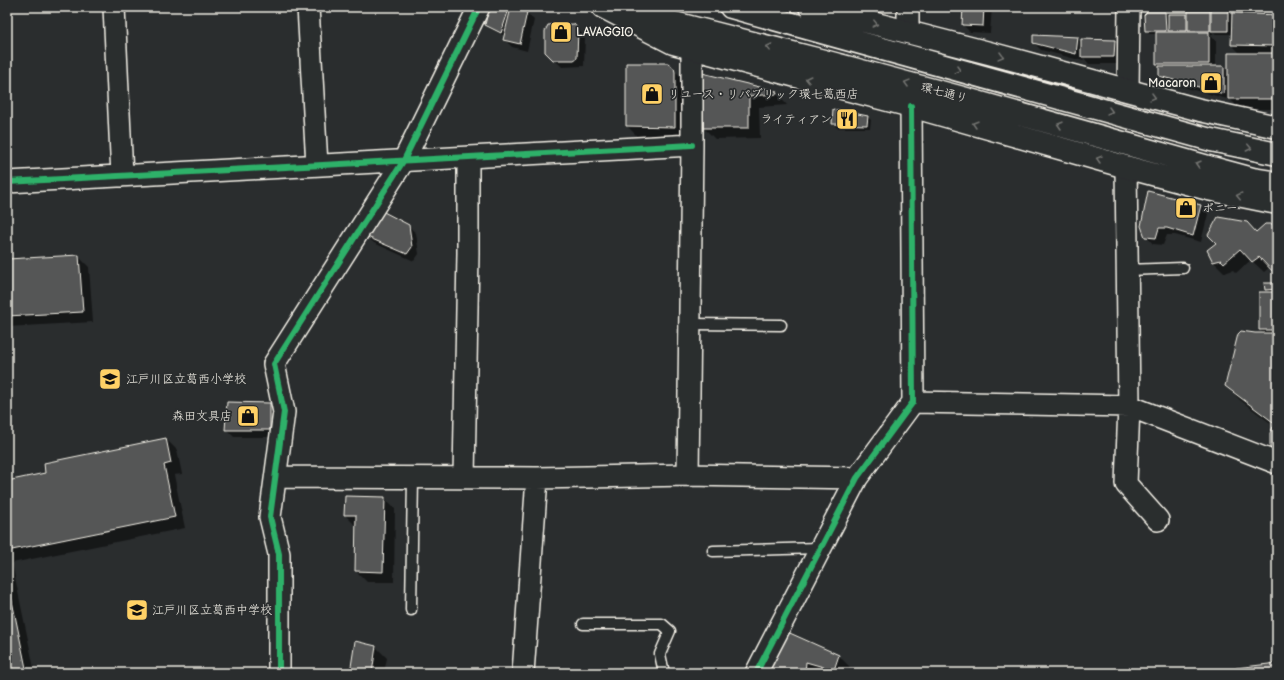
<svg xmlns="http://www.w3.org/2000/svg" width="1284" height="680" font-family="'Balsamiq Sans','Klee One',sans-serif">
	<style>
		.shadow { fill: #0007; fill-rule: evenodd }
		.building { fill: #555756; stroke: #f4f1e8 }
		.lines { fill: none; stroke-linecap: round; stroke-linejoin: round }
		.lane-casing { stroke: #f4f1e8; stroke-width: 13 }
		.street-casing { stroke: #f4f1e8; stroke-width: 24 }
		.primary-casing { stroke: #f4f1e8; stroke-width: 25 }
		.lane { stroke: #2a2d2e; stroke-width: 10 }
		.street { stroke: #2a2d2e; stroke-width: 21 }
		.primary { stroke: #2a2d2e; stroke-width: 22 }
		.cycleway-casing { stroke: #2a2d2e; stroke-width: 8 }
		.cycleway { stroke: #2db169; stroke-width: 6 }
		.oneway { stroke: #71726f }
		.labels { text-anchor: middle; dominant-baseline: central; stroke-width: 3.5; stroke-linejoin: round; paint-order: stroke }
		.poi-label { font-size: 12px; fill: #f4f1e8; stroke: #2a2d2e; text-anchor: start }
		.street-label { font-size: 12px; fill: #f4f1e8; stroke: #2a2d2e }
	</style>
	<rect width="100%" height="100%" fill="#2a2d2e"/>
	<filter id="ink" filterUnits="userSpaceOnUse"><feTurbulence type="fractalNoise" baseFrequency=".025" numOctaves="2"/><feDisplacementMap in="SourceGraphic" scale="8" xChannelSelector="R" yChannelSelector="G"/><feConvolveMatrix kernelMatrix="1 2 1 2 8 2 1 2 1" color-interpolation-filters="sRGB"/></filter>
	<g filter="url(#ink)">
		<path class="shadow" d="M 490,7 L 508,10 L 511,13 L 527,13 L 534,20 L 527,51 L 512,47 L 505,40 L 505,36 L 489,28 L 486,24 Z
			M 881,7 L 905,7 L 904,12 L 884,10 Z
			M 964,7 L 992,7 L 990,33 L 970,32 L 963,25 Z
			M 1227,9 L 1231,13 L 1231,23 L 1277,16 L 1277,109 L 1240,109 L 1231,100 L 1168,83 L 1160,76 L 1160,66 L 1157,64 L 1157,34 L 1149,34 L 1146,31 L 1165,13 L 1169,17 L 1187,15 L 1189,17 L 1210,12 L 1212,14 ZM 1213,32 L 1216,34 L 1232,34 L 1232,45 L 1241,54 L 1229,73 L 1224,67 L 1216,67 L 1216,41 L 1209,34 L 1213,34 Z
			M 574,25 L 585,37 L 584,66 L 562,67 L 546,51 Z
			M 1077,38 L 1082,43 L 1114,41 L 1121,48 L 1121,64 L 1089,64 L 1084,58 L 1083,61 L 1041,50 L 1034,43 Z
			M 673,69 L 684,80 L 685,137 L 638,137 L 627,126 Z
			M 703,74 L 775,92 L 787,105 L 759,107 L 760,138 L 715,139 L 704,128 Z
			M 834,111 L 868,117 L 871,120 L 870,128 L 837,128 L 833,124 Z
			M 1149,193 L 1201,206 L 1208,214 L 1201,242 L 1175,235 L 1167,235 L 1163,245 L 1153,244 L 1146,236 Z
			M 408,226 L 416,233 L 419,254 L 414,261 L 374,243 L 366,236 Z
			M 1277,227 L 1277,276 L 1270,267 L 1264,272 L 1251,260 L 1236,273 L 1233,270 L 1225,273 L 1214,262 L 1256,233 Z
			M 78,256 L 89,267 L 93,322 L 7,327 L 7,260 Z
			M 1277,284 L 1277,428 L 1240,400 L 1226,386 L 1264,334 L 1260,330 L 1270,293 L 1266,289 Z
			M 270,404 L 277,411 L 277,437 L 234,437 L 226,429 Z
			M 166,439 L 177,450 L 182,474 L 174,475 L 185,528 L 12,563 L 35,673 L 7,673 L 7,482 L 47,474 Z
			M 384,498 L 395,509 L 394,582 L 367,582 L 356,571 L 356,526 L 345,515 Z
			M 783,632 L 839,656 L 850,667 L 847,673 L 764,673 Z
			M 376,647 L 387,658 L 384,673 L 351,673 Z"/>
		<path class="building" d="M 489,7 L 500,7 L 509,9 L 501,33 L 485,25 Z
			M 963,7 L 984,7 L 983,26 L 962,25 Z
			M 511,8 L 527,12 L 520,44 L 503,40 Z
			M 1211,8 L 1228,8 L 1228,31 L 1211,31 Z
			M 1188,11 L 1210,11 L 1210,31 L 1188,31 Z
			M 1147,12 L 1165,12 L 1166,31 L 1145,31 L 1144,15 Z
			M 1232,13 L 1277,15 L 1277,46 L 1231,45 Z
			M 1168,14 L 1187,14 L 1187,31 L 1168,31 Z
			M 574,24 L 578,29 L 577,58 L 574,60 L 553,60 L 545,52 L 545,31 L 548,25 Z
			M 1156,32 L 1209,32 L 1209,64 L 1156,64 Z
			M 1033,35 L 1078,37 L 1076,54 L 1033,43 Z
			M 1081,39 L 1115,40 L 1114,57 L 1081,57 Z
			M 1228,53 L 1277,53 L 1277,99 L 1228,99 Z
			M 626,63 L 668,63 L 674,68 L 675,72 L 675,127 L 626,126 Z
			M 1159,66 L 1224,66 L 1224,94 L 1159,76 Z
			M 702,73 L 776,91 L 777,94 L 749,96 L 749,128 L 703,128 Z
			M 833,109 L 868,116 L 867,125 L 832,124 Z
			M 1148,191 L 1201,205 L 1193,236 L 1167,228 L 1159,228 L 1156,238 L 1145,237 L 1141,226 Z
			M 378,209 L 409,225 L 412,247 L 407,254 L 365,236 Z
			M 1218,217 L 1247,222 L 1256,232 L 1265,224 L 1276,224 L 1277,225 L 1277,289 L 1265,290 L 1264,283 L 1277,283 L 1276,275 L 1259,257 L 1252,262 L 1240,249 L 1224,263 L 1221,260 L 1213,262 L 1207,250 L 1216,243 L 1208,235 Z
			M 79,255 L 83,312 L 7,316 L 7,259 Z
			M 1259,292 L 1277,292 L 1277,330 L 1259,330 Z
			M 1241,331 L 1255,333 L 1277,333 L 1277,425 L 1225,386 L 1238,334 Z
			M 227,402 L 270,403 L 270,430 L 225,430 Z
			M 1273,427 L 1277,427 L 1277,450 L 1270,450 L 1270,433 Z
			M 166,438 L 171,463 L 164,465 L 175,517 L 7,551 L 7,481 L 45,473 L 44,463 Z
			M 345,496 L 385,497 L 383,572 L 355,571 L 356,515 L 344,515 Z
			M 7,577 L 27,673 L 7,673 Z
			M 783,630 L 839,655 L 834,670 L 806,662 L 805,673 L 763,673 Z
			M 355,641 L 376,646 L 372,673 L 350,673 Z
			M 1277,663 L 1277,673 L 1237,673 L 1236,668 Z"/>
		<g class="lines">
			<g class="lane-casing">
				<path id="lane" d="M 1127,270 L 1183,268
					M 690,324 L 781,325
					M 713,551 L 820,548
					M 411,610 L 413,477
					M 583,624 L 662,624 L 670,631 L 660,654 L 664,673"/>
			</g>
			<g class="street-casing">
				<path id="street" d="M 114,7 L 122,176
					M 308,7 L 317,165
					M 908,32 L 908,7
					M 1128,90 L 1129,7
					M 1126,167 L 1129,406 L 1126,484 L 1158,520
					M 7,182 L 692,145
					M 913,402 L 1129,406 L 1277,463
					M 688,475 L 692,145 L 692,48
					M 276,477 L 537,478 L 688,475 L 857,478
					M 464,477 L 468,253 L 468,157
					M 279,673 L 279,554 L 270,517 L 284,412 L 274,364 L 404,160 L 479,7
					M 523,673 L 537,478
					M 756,673 L 857,478 L 913,402 L 911,106"/>
			</g>
			<g class="primary-casing">
				<path id="primary" d="M 603,7 L 673,43 L 788,74 L 911,106 L 1126,167 L 1208,189 L 1277,203
					M 731,7 L 1211,140 L 1277,154
					M 810,7 L 989,53 L 1200,110 L 1277,127
					M 635,13 L 820,60 L 959,97 L 1205,166 L 1253,179 L 1277,183"/>
			</g>
			<use href="#lane" class="lane"/>
			<use href="#street" class="street"/>
			<use href="#primary" class="primary"/>
			<g class="cycleway-casing">
				<path id="cycleway" d="M 7,182 L 692,145
					M 279,673 L 279,554 L 270,517 L 284,412 L 274,364 L 404,160 L 479,7
					M 756,673 L 857,478 L 913,402 L 911,106"/>
			</g>
			<use href="#cycleway" class="cycleway"/>
		</g>
		<defs><path id="oneway-chevron" d="M-2-3.5L2.5 0L-2 3.5" fill="none" stroke-width="1.6" stroke-linecap="round" stroke-linejoin="round"/></defs>
		<g class="oneway">
			<use href="#oneway-chevron" transform="translate(875 24) rotate(14)"/>
			<use href="#oneway-chevron" transform="translate(769 47) rotate(-166)"/>
			<use href="#oneway-chevron" transform="translate(1001 56) rotate(15)"/>
			<use href="#oneway-chevron" transform="translate(958 70) rotate(15)"/>
			<use href="#oneway-chevron" transform="translate(808 79) rotate(-166)"/>
			<use href="#oneway-chevron" transform="translate(907 83) rotate(-165)"/>
			<use href="#oneway-chevron" transform="translate(1153 97) rotate(15)"/>
			<use href="#oneway-chevron" transform="translate(1110 111) rotate(15)"/>
			<use href="#oneway-chevron" transform="translate(975 124) rotate(-164)"/>
			<use href="#oneway-chevron" transform="translate(1060 125) rotate(-164)"/>
			<use href="#oneway-chevron" transform="translate(1249 148) rotate(13)"/>
			<use href="#oneway-chevron" transform="translate(1099 159) rotate(-164)"/>
			<use href="#oneway-chevron" transform="translate(1198 164) rotate(-164)"/>
			<use href="#oneway-chevron" transform="translate(1239 196) rotate(-167)"/>
		</g>
	</g>
	<defs>
		<g id="shop-square" transform="scale(1.15)"><rect x="-9" y="-9" width="18" height="18" rx="4" fill="#ffd166" stroke="#2a2d2e"/><path d="M-5-2.5h2.3a2.7 3.5 0 0 1 5.4 0H5L5.5 6h-11ZM-1.5-2.5h3a1.5 2.3 0 0 0-3 0Z" fill="#111"/></g>
		<g id="restaurant-square" transform="scale(1.15)"><rect x="-9" y="-9" width="18" height="18" rx="4" fill="#ffd166" stroke="#2a2d2e"/><path d="M-5-6h1v4h1v-4h1v4h1v-4h1v5L-1.5 .5V6h-2V.5L-5-1ZM5-6V6H3V1.5H1.5Q1.5-4 5-6Z" fill="#111"/></g>
		<g id="school-square" transform="scale(1.15)"><rect x="-9" y="-9" width="18" height="18" rx="4" fill="#ffd166" stroke="#2a2d2e"/><path d="M0-5L7-2L0 1L-7-2ZM-4 1L0 2.5L4 1V4Q0 6-4 4Z" fill="#111"/></g>
	</defs>
	<g fill-rule="evenodd">
		<use href="#shop-square" x="561" y="32"/>
		<use href="#shop-square" x="1211" y="83"/>
		<use href="#shop-square" x="652" y="94"/>
		<use href="#restaurant-square" x="847" y="119"/>
		<use href="#shop-square" x="1186" y="208"/>
		<use href="#school-square" x="110" y="379"/>
		<use href="#shop-square" x="248" y="416"/>
		<use href="#school-square" x="137" y="610"/>
	</g>
	<g class="labels">
		<g class="poi-label">
			<text x="576" y="32">LAVAGGIO</text>
			<text x="1196" y="83" text-anchor="end">Macaron</text>
			<text x="668" y="94">リユース・リパブリック環七葛西店</text>
			<text x="832" y="119" text-anchor="end">ライティアン</text>
			<text x="1202" y="208">ポニー</text>
			<text x="126" y="379">江戸川区立葛西小学校</text>
			<text x="232" y="416" text-anchor="end">森田文具店</text>
			<text x="152" y="610">江戸川区立葛西中学校</text>
		</g>
		<g class="street-label">
			<text transform="translate(944 93) rotate(15)">環七通り</text>
		</g>
	</g>
	<rect width="1284" height="680" fill="none" stroke="#2a2d2e" stroke-width="24"/>
	<rect x="12" y="12" width="1260" height="656" fill="none" stroke="#f4f1e8" stroke-width="1.5" filter="url(#ink)"/>
</svg>
